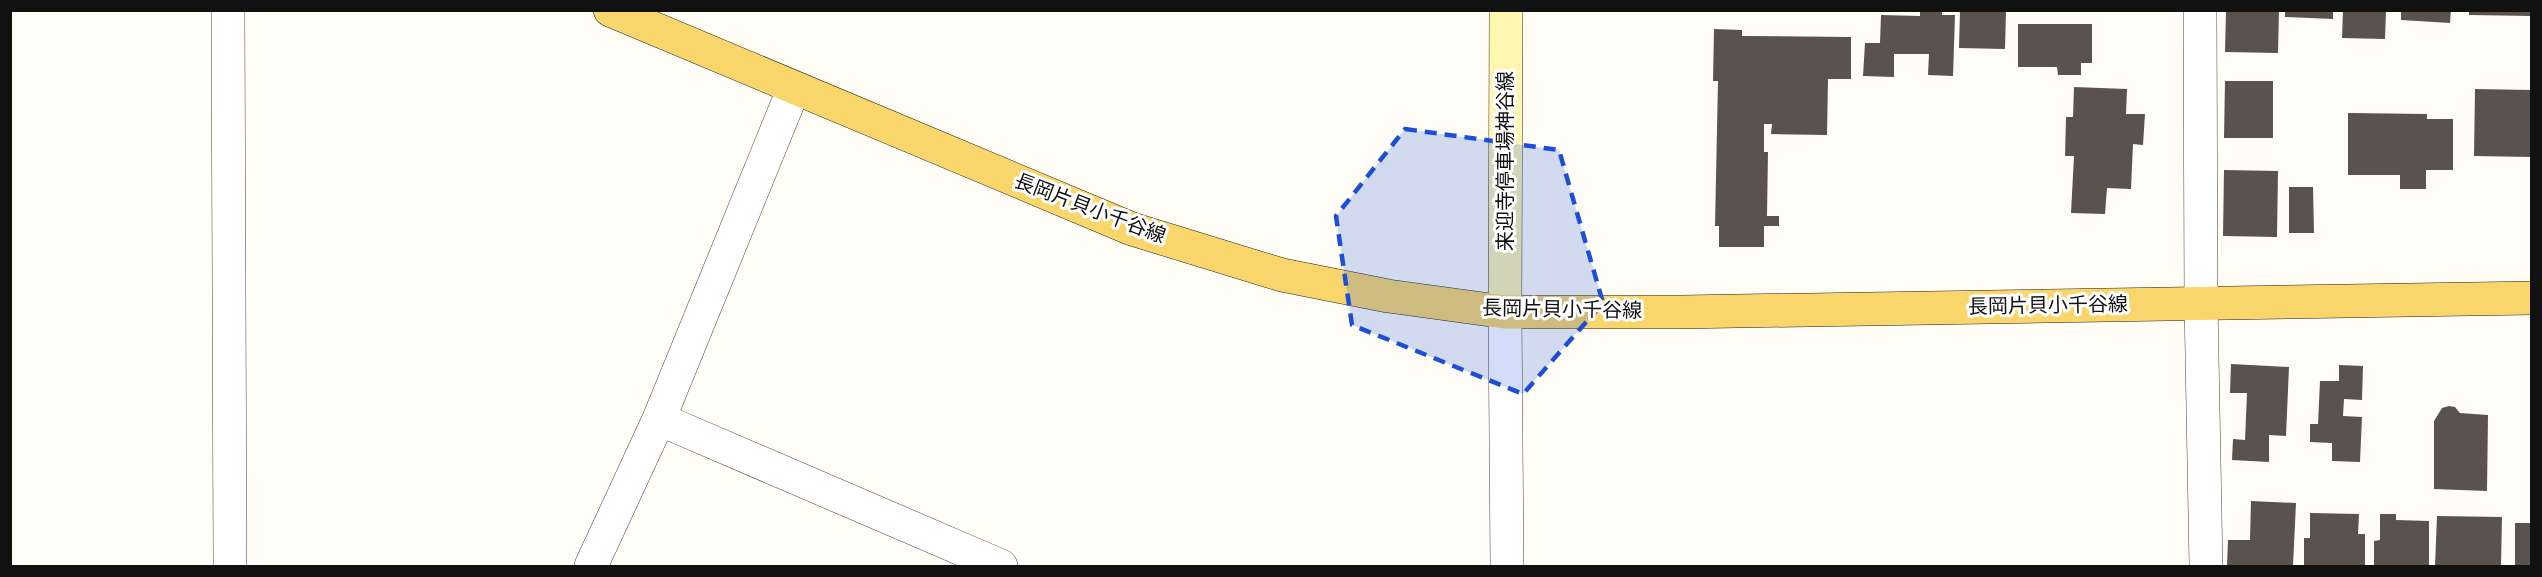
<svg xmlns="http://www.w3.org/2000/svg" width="2542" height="577" font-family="Spectral,'Noto Sans JP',serif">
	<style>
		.building { fill: #5a524d }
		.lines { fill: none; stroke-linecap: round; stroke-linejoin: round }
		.minor-casing { stroke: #444; stroke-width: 34 }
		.tertiary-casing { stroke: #444; stroke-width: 34 }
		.secondary-casing { stroke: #333; stroke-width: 34 }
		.primary-casing { stroke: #222; stroke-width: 34 }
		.minor { stroke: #fff; stroke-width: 33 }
		.tertiary { stroke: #fff; stroke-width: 33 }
		.secondary { stroke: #fff6b0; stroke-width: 33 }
		.primary { stroke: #f9d66b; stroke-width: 33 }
		.marked { fill: #1d4ed8; fill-opacity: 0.2; stroke: #1d4ed8; stroke-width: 4.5; stroke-dasharray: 12 8; stroke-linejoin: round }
		.labels { text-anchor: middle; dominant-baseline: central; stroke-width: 6; stroke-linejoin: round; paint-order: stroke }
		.street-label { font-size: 20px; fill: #111; stroke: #fff }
	</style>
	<rect width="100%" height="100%" fill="#fffdf5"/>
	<path class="building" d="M 1920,10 L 1942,10 L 1942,15 L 1955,15 L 1953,76 L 1928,75 L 1929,54 L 1894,54 L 1894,77 L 1863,76 L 1865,43 L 1880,43 L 1881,15 L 1920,16 Z
		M 1960,10 L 2006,11 L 2005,49 L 1959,48 Z
		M 2226,10 L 2279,10 L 2278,53 L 2225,52 Z
		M 2285,10 L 2333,10 L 2333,19 L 2285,17 Z
		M 2343,10 L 2386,10 L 2385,39 L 2342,38 Z
		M 2401,10 L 2451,10 L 2450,23 L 2401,20 Z
		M 2469,10 L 2532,10 L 2532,16 L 2469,15 Z
		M 2018,24 L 2092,24 L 2092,63 L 2081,63 L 2081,75 L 2058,75 L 2057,67 L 2018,67 Z
		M 1714,29 L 1742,30 L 1742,36 L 1851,37 L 1851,79 L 1828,79 L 1827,135 L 1771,134 L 1772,124 L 1764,124 L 1764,152 L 1768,152 L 1767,216 L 1779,216 L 1779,226 L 1764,226 L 1764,247 L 1719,247 L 1719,226 L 1715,226 L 1718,81 L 1713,81 Z
		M 2225,81 L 2273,81 L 2273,138 L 2224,138 Z
		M 2074,87 L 2127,89 L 2126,114 L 2145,114 L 2143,145 L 2133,144 L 2131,189 L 2107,188 L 2105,214 L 2071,213 L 2074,156 L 2065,156 L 2066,117 L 2073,117 Z
		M 2475,89 L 2532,90 L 2532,157 L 2474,156 Z
		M 2348,113 L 2427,114 L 2427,119 L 2453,119 L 2453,170 L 2426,170 L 2426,189 L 2400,189 L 2400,175 L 2348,175 Z
		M 2224,170 L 2278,171 L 2277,237 L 2223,236 Z
		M 2289,187 L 2313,187 L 2314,233 L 2289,233 Z
		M 2231,364 L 2289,367 L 2286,436 L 2269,435 L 2269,462 L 2232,460 L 2233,439 L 2245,440 L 2247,393 L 2230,393 Z
		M 2339,365 L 2363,366 L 2362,400 L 2344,399 L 2343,416 L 2362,417 L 2360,462 L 2332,461 L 2332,443 L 2310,442 L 2310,424 L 2318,424 L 2320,381 L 2339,381 Z
		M 2449,406 L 2455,407 L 2460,413 L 2488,415 L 2487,491 L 2434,489 L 2434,421 L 2442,408 Z
		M 2251,501 L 2296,503 L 2293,566 L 2227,566 L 2228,540 L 2250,540 Z
		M 2310,513 L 2359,514 L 2358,534 L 2365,534 L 2365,566 L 2304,566 L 2304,538 L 2310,538 Z
		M 2380,514 L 2396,514 L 2396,520 L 2429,521 L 2429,566 L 2374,566 L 2374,541 L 2380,540 Z
		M 2437,516 L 2502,517 L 2501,566 L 2435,566 Z
		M 2515,523 L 2532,523 L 2532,566 L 2515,566 Z"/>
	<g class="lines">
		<g class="minor-casing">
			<path id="minor" d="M 228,10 L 230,566
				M 2200,10 L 2201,303 L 2206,566
				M 659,419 L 1001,566"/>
		</g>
		<g class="tertiary-casing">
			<path id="tertiary" d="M 1505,312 L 1507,566
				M 591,566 L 659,419 L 794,88"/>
		</g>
		<g class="secondary-casing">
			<path id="secondary" d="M 1505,312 L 1506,10"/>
		</g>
		<g class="primary-casing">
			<path id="primary" d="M 610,10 L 1132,229 L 1282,275 L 1388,296 L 1505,312 L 1681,312 L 2532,298"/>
		</g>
		<use href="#minor" class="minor"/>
		<use href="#tertiary" class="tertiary"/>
		<use href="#secondary" class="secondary"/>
		<use href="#primary" class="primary"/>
	</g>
	<path class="marked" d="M 1405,129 L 1559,150 L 1603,303 L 1523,394 L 1352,325 L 1336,216 Z"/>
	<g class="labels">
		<g class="street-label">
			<text transform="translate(1506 161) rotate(-90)">来迎寺停車場神谷線</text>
			<text transform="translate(1090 209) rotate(21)">長岡片貝小千谷線</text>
			<text transform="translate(2048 306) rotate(-1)">長岡片貝小千谷線</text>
			<text transform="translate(1562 310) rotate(1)">長岡片貝小千谷線</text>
		</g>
	</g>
	<rect width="2542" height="577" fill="none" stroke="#111111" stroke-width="24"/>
</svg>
